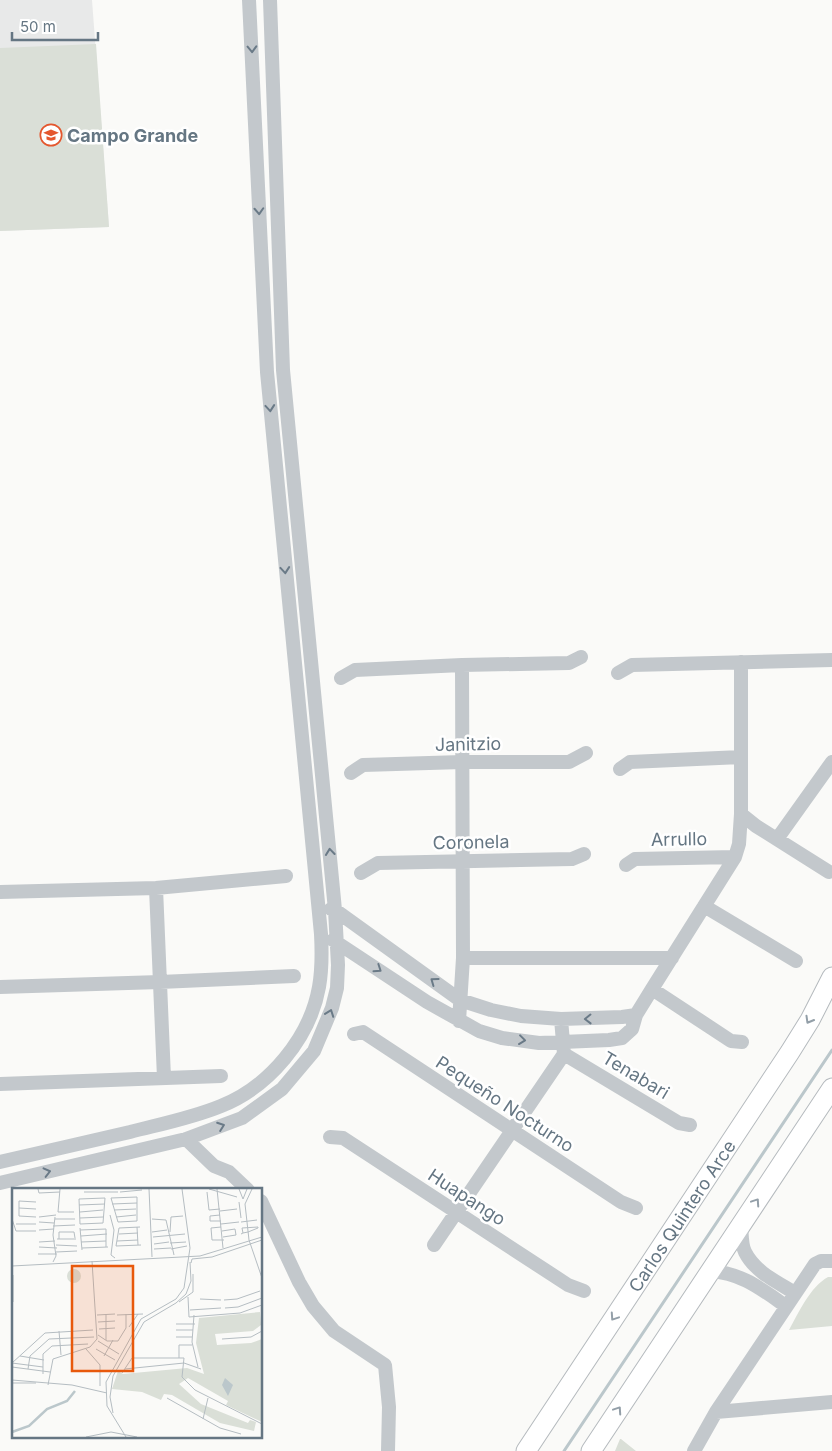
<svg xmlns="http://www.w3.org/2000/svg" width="832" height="1451" font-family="Inter,sans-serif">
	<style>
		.built { fill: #e8e9e9 }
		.green { fill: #dadfd7 }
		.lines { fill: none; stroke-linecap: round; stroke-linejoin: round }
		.stream { stroke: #bbc7cb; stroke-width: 3 }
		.major-casing { stroke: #b5babe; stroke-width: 21 }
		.minor { stroke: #c3c8cc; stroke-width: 14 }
		.major { stroke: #fff; stroke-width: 19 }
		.oneway { stroke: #6a7a87 }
		.oneway2 { stroke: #939fa8 }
		.labels { text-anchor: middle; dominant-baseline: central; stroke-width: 5; stroke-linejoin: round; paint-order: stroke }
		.poi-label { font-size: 18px; font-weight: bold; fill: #657683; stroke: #fff; text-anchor: start }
		.street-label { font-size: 18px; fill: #657683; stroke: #fff }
		.inset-river { fill: none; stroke: #bbc7cb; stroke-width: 2.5 }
		.inset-road { fill: none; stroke: #b5bdc2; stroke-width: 1 }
		.view { fill: #e8590c; fill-opacity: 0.15; stroke: #e8590c; stroke-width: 2.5 }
		.inset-edge { fill: none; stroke: #657683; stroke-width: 2.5 }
	</style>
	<rect width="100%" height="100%" fill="#fafaf8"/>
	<path class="built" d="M 0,0 L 92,0 L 109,227 L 0,231 Z"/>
	<path class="green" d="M 96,44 L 109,227 L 0,231 L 0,48 Z
		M 828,1277 L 832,1277 L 832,1326 L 789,1330 C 799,1312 810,1287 828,1277 Z
		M 620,1439 L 621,1439 L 636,1451 L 615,1451 Z"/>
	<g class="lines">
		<path class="stream" d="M 564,1451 L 832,1050"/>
		<g class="major-casing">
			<g id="major">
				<path id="s1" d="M 526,1451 L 790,1052 L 810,1020 L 832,977"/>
				<path d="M 591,1451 L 832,1088"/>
			</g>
		</g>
		<path class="minor" d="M 618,673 L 632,665 L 832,660
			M 341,678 L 355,670 L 462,665 L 569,663 L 581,657
			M 620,769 L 630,762 L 741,757
			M 351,773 L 363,765 L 462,762 L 569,762 L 586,753
			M 741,814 L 756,826 L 829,872
			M 777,839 L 832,762
			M 626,865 L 635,859 L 735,857
			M 361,873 L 378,863 L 572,859 L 584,854
			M 156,888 L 164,1078
			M 0,892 L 156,888 L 286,876
			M 704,906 L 796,961
			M 331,909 L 335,910 L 460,1000 L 491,1010 L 521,1016 L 561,1019 L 622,1017 L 636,1015
			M 333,940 L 427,1002 L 479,1031 L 502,1038 L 539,1043 L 609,1040 L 622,1038 L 632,1029 L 636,1015 L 652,989 L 735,857 L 739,844 L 741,814 L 741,662
			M 463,958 L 672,958
			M 0,987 L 160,982 L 294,976
			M 652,989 L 731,1041 L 742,1042
			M 459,1021 L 463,958 L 462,665
			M 354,1034 L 363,1032 L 621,1202 L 636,1208
			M 564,1054 L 679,1123 L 690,1125
			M 0,1084 L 221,1076
			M 330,1137 L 343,1138 L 568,1285 L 584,1291
			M 186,1139 L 214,1166 L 229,1172 L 248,1190
			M 0,1162 C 43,1152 87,1142 130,1132 C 161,1124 192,1118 221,1106 C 269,1087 310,1038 319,987 C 322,970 322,952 321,934 L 267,372 L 249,0
			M 0,1183 L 186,1139 L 242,1118 L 282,1089 L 314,1051 L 332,1008 L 337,988 L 338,965 L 335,910 L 283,370 L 270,0
			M 261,1201 L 299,1282 L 313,1306 L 334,1331 L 385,1365 L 389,1407 L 388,1451
			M 741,1224 C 742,1233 741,1244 745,1252 C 755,1272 777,1282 795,1293
			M 434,1245 L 564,1054 L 561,1019
			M 710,1271 C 742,1273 761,1289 786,1306
			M 716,1412 L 832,1402
			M 694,1451 L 716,1412 L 815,1264 L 821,1261 L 832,1261"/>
		<use href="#major" class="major"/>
	</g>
	<defs><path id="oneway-chevron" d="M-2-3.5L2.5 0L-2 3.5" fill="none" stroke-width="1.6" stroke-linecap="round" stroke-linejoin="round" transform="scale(1.25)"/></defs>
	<g class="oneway">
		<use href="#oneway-chevron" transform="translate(252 49) rotate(88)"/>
		<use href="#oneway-chevron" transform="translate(259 211) rotate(87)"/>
		<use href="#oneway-chevron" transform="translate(270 408) rotate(85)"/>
		<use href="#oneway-chevron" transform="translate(285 570) rotate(85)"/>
		<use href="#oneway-chevron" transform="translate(330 852) rotate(-96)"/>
		<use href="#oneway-chevron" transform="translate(378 969) rotate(34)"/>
		<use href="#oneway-chevron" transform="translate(434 981) rotate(-144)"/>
		<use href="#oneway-chevron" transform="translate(330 1013) rotate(-70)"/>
		<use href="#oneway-chevron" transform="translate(588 1019) rotate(179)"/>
		<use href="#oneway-chevron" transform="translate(522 1040) rotate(7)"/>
		<use href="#oneway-chevron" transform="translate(221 1126) rotate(-20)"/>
		<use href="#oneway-chevron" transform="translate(47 1172) rotate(-14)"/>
	</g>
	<g class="oneway2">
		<use href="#oneway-chevron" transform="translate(809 1020) rotate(120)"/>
		<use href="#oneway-chevron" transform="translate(756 1202) rotate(-56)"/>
		<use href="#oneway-chevron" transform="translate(614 1317) rotate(124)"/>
		<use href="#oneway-chevron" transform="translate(618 1410) rotate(-56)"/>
	</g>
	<defs>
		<g id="school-ring" transform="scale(1.125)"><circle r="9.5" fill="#fff" stroke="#e4572e" stroke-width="1.5"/><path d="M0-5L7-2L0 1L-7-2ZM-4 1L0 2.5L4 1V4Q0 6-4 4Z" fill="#e4572e"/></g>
	</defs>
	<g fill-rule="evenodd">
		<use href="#school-ring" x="51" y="135"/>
	</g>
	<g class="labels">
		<g class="poi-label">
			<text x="67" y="135">Campo Grande</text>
		</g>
		<g class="street-label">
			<text transform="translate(468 744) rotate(-1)">Janitzio</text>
			<text transform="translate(679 839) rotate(-1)">Arrullo</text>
			<text transform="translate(471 842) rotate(-1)">Coronela</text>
			<text transform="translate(636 1075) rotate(31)">Tenabari</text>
			<text transform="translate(505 1104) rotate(33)">Pequeño Nocturno</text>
			<text transform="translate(467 1197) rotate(33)">Huapango</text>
			<text stroke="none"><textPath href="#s1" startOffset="282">Carlos Quintero Arce</textPath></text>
		</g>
	</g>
	<g transform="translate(12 1188)">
		<rect width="250" height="250" fill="#fafaf8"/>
		<path d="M55 88a7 7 0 1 1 14 0a7 7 0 1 1-14 0ZM 248,124 L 249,137 L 241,143 L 203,146 L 205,157 L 239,155 L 250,151 L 250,234 L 214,217 L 216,213 L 176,190 L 167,196 L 189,216 L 236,235 L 238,232 L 244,234 L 242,243 L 208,235 L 160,207 L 152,206 L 149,212 L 130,204 L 100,201 L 106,183 L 111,186 L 175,180 L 192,186 L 184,155 L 187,130 Z" fill="#dadfd7"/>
		<path d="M 213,190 L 221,197 L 216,208 L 210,197 Z" fill="#bbc7cb"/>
		<path class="inset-river" d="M 0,244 L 17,238 L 35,221 L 55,213 L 63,203"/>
		<path class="inset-road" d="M 26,1 L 27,5 L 48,4M 48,1 L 46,24 L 62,24M 137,1 L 140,69M 197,1 L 225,9M 205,1 L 211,60M 227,1 L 231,11 L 235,1M 240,1 L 233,16 L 237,52 L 250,90M 72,4 L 106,4M 108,4 L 130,2M 195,4 L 197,22 L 208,21M 125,9 L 125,33 L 106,34 L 99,10 ZM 93,10 L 91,35 L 68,36 L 67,11 ZM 227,14 L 229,30M 100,16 L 125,15M 67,17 L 93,16M 7,20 L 24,21M 102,22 L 124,21M 208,23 L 225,21M 68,24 L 91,22M 98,27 L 102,42 L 99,67 L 103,70M 208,27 L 198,28 L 198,33 L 209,33M 7,28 L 7,13 L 24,14M 7,28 L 24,29M 27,29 L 44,27M 104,29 L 124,27M 68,30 L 91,29M 0,31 L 4,43 L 24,43M 43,31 L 63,31M 140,31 L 154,32 L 162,67M 27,34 L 42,35M 229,34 L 245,32M 4,36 L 24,36M 209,36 L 227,34M 41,38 L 63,37M 125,39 L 126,57M 128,39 L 107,40 L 104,58 L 129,57M 209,39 L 199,40 L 200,52 L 212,52M 68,40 L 70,62M 27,42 L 42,41M 68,42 L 94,41 L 94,59M 210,43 L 223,41 L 224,47 L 211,49M 140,44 L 155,42M 158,44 L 159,29 L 171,28M 107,46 L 126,45M 229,46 L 231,45 L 236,44 L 246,40 L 246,39 L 230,40 L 231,45M 69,48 L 95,46M 141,49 L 173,46M 45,51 L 64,51M 47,51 L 47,44 L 62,44 L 63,50M 105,53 L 126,52M 27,54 L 43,53M 69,54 L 94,53M 158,55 L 174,54M 142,56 L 157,54M 44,57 L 65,58M 27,59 L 45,60M 70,60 L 96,59M 142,61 L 159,60M 159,61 L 175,58M 44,64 L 65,63M 26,66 L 45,66M 41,74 L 44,68 L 41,47 L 43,29M 179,75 L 180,71 L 200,69 L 250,52M 0,78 L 188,68 L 250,49M 1,87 L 1,114M 176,109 L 177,129 L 228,125 L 250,117M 188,111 L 209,112M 212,112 L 225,111 L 248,103M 167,114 L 181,104 L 181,86M 213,120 L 226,119 L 250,110M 178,122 L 209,120M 85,127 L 103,126M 105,127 L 131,126M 182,127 L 180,154 L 186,179M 86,134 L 103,133M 164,136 L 183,136M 117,139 L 126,126M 87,141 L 103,140M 164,142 L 181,142M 47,143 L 49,167M 86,147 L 95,153 L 106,153 L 114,140 L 114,126M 164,149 L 180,149M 210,151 L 239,149 L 250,143M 94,152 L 94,126M 86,153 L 107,166M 74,161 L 88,177 L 88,198M 84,161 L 103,172M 8,168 L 32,172M 92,168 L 101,152M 167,170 L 167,157 L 180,157M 0,175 L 33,145 L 81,142M 0,175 L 31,179M 0,179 L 38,184M 16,181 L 18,168 L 37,151 L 82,149M 113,181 L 172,175 L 189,181M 110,185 L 120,170 L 172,170 L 170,189 L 183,202 L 250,236M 31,186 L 31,166 L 40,158 L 76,156M 0,192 L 60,197 L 95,205M 0,195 L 24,195M 36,197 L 41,171 L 78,159 L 85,151 L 80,73M 155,210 L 208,240 L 229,246M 101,225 L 98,209 L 101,188 L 132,134 L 164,115 L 174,106 L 179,93 L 178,74M 191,231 L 196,210M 74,249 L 99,244 L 125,249M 114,249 L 95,218 L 94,194 L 129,131 L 164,111 L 172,100 L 178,60 L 170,1"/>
		<path class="view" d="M 60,78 L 121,78 L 121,183 L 60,183 Z"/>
		<rect width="250" height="250" class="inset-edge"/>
	</g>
	<path d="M12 32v8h86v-8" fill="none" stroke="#657683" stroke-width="2.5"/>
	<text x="20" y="32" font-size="15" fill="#657683" stroke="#ffffff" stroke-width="4" paint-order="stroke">50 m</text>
</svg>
